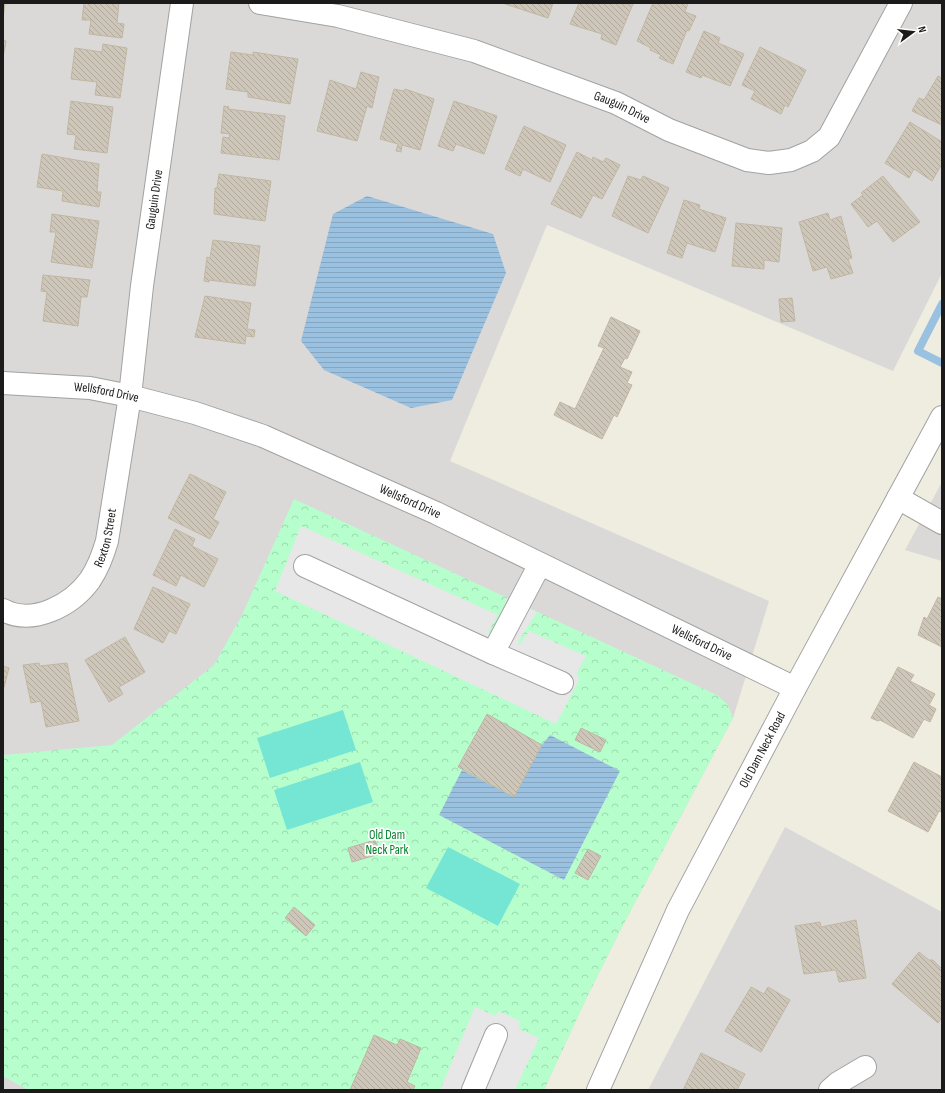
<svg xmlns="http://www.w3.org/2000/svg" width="945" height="1093" font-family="'Sofia Sans Condensed',sans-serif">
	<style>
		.residential { fill: #dad9d8 }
		.park { fill: url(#park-crowns) }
		.pitch { fill: #75e6d4 }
		.parking { fill: #e7e7e7 }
		.water { fill: url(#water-rules) }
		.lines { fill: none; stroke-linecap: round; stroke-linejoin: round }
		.stream { stroke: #9bc1e0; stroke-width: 8 }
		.building { fill: url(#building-back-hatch); stroke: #c1b6a1 }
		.minor-casing { stroke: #a2a2a2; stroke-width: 24 }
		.minor { stroke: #fff; stroke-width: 22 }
		.labels { text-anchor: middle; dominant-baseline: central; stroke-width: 3.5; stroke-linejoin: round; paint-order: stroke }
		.street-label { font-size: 13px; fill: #1b1b1b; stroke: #fff }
		.park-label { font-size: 13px; fill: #01812a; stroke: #fff }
	</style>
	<defs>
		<pattern id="park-crowns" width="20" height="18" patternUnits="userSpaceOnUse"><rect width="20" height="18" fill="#b7fecd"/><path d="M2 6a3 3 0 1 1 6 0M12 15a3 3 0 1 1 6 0" fill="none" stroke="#9dd9af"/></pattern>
		<pattern id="water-rules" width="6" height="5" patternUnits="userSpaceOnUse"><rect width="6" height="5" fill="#9bc1e0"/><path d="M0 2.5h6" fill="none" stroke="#85a5c0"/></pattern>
		<pattern id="building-back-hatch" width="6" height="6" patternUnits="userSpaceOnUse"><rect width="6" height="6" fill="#cec7b9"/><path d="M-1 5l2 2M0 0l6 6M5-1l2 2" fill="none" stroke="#b0aa9e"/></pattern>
	</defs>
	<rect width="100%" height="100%" fill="#eeede0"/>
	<path class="residential" d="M 3,3 L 942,3 L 942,273 L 893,371 L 547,225 L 450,461 L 769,601 L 733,718 L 620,931 L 587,997 L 544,1090 L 3,1090 Z
		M 942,482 L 942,561 L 905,550 Z
		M 785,827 L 942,912 L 942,1090 L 648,1090 Z"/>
	<path class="park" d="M 294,499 L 717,695 L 728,705 L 733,718 L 620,931 L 587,997 L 544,1090 L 28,1090 L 3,1076 L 3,755 L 112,745 L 214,665 L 242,615 Z"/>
	<path class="pitch" d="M 343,710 L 356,750 L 270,778 L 257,738 Z
		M 360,762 L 373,802 L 287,830 L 274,790 Z
		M 448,847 L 520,884 L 498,926 L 426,888 Z"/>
	<path class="parking" d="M 301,526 L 498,615 L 488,632 L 492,635 L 507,598 L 537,612 L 518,642 L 519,646 L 529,631 L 586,656 L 577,673 L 579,680 L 556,724 L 275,591 Z
		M 475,1007 L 496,1016 L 498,1011 L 520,1021 L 519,1029 L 539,1038 L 515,1090 L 440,1090 Z"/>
	<path class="water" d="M 367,196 L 493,234 L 506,273 L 452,400 L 411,408 L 324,370 L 301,341 L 333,214 Z
		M 550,735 L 620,771 L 564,880 L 439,815 L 462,770 L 514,797 L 542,745 Z"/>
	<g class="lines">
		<path class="stream" d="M 942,304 L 918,351 L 942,363"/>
	</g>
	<path class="building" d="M 3,3 L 5,3 L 3,20 Z
		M 84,3 L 119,3 L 117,23 L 124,24 L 122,38 L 89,34 L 91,20 L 82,20 Z
		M 502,3 L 553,3 L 548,18 Z
		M 579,3 L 633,4 L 616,45 L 601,39 L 602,34 L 570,24 Z
		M 653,3 L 688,3 L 685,12 L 696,16 L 689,31 L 687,30 L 673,64 L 659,58 L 661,55 L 650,50 L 651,48 L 637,41 Z
		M 704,31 L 720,38 L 718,43 L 744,54 L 730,86 L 702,75 L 701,78 L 686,72 Z
		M 3,40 L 6,41 L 3,58 Z
		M 103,44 L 127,48 L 120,98 L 95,95 L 97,82 L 71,79 L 75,48 L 102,52 Z
		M 760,47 L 806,70 L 788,107 L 785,105 L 781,114 L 751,99 L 755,91 L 742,85 Z
		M 231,52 L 253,55 L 253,52 L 298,59 L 290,104 L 248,97 L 248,92 L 226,89 Z
		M 361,72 L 379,77 L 372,108 L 367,106 L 357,141 L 317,131 L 330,80 L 356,89 Z
		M 938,76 L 942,78 L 942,125 L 912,111 L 919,98 L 924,100 Z
		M 394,89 L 404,91 L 405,89 L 434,99 L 420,150 L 402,145 L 401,152 L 396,151 L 398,144 L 380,139 Z
		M 71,101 L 113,107 L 107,153 L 74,149 L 76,135 L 67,134 Z
		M 454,101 L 497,116 L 484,154 L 456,144 L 453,151 L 438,146 Z
		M 224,106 L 229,107 L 228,109 L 285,116 L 279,160 L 221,153 L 223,137 L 229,138 L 230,134 L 221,133 Z
		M 910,122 L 942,142 L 942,164 L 932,181 L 914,169 L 909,178 L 885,163 Z
		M 524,126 L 566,145 L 550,182 L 523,169 L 520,176 L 505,169 Z
		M 577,152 L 592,160 L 593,157 L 603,162 L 606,158 L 620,165 L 602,199 L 593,195 L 581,218 L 551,204 Z
		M 42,154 L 99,164 L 97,192 L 101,192 L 99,207 L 62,201 L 63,191 L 37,187 Z
		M 219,174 L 271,181 L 265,221 L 214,214 L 215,188 L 217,188 Z
		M 628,176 L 641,180 L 643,176 L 669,188 L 648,233 L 612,216 Z
		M 883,176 L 920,222 L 893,242 L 877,221 L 868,227 L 851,204 L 863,195 L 861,193 Z
		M 684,200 L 700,205 L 699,209 L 726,218 L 715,252 L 687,243 L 682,258 L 667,253 Z
		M 828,213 L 830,220 L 841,216 L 852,258 L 848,259 L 853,273 L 831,279 L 827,267 L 813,271 L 799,222 Z
		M 52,214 L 99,221 L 92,268 L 51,262 L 56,232 L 50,232 Z
		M 736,223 L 782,228 L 779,262 L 764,260 L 764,269 L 732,266 Z
		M 213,240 L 260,246 L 255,286 L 209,280 L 209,282 L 204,281 L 207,257 L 210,258 Z
		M 43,275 L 90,280 L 87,297 L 81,297 L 78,326 L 43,321 L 47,292 L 41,291 Z
		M 205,296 L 251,303 L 247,329 L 255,330 L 254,337 L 246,336 L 245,344 L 195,337 Z
		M 792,298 L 795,321 L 781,322 L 779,299 Z
		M 611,317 L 640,331 L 627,359 L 625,358 L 620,367 L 632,372 L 627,383 L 632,385 L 617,417 L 614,415 L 602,439 L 554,415 L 560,402 L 575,409 L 604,348 L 598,346 Z
		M 190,474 L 226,492 L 213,519 L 219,522 L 210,539 L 168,518 Z
		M 175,529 L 195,539 L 192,546 L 218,559 L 204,587 L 181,575 L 176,586 L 153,575 Z
		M 153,587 L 190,604 L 176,634 L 169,631 L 163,643 L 134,629 Z
		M 938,597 L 942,599 L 942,647 L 918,635 L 924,617 L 927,619 Z
		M 125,637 L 145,672 L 119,687 L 123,694 L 109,702 L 85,660 Z
		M 39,663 L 40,666 L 67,663 L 79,721 L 46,727 L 41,701 L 31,703 L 23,665 Z
		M 3,666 L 9,668 L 3,691 Z
		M 898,667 L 914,675 L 910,681 L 935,694 L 929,705 L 936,709 L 930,722 L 924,719 L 913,738 L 880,720 L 878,721 L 871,718 Z
		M 487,714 L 542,745 L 514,797 L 458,767 Z
		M 581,728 L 606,740 L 600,752 L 575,740 Z
		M 914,762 L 942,777 L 942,812 L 939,811 L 928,832 L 888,811 Z
		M 375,840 L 380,854 L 352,862 L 348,848 Z
		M 588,849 L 601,856 L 588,880 L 575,873 Z
		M 294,907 L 315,925 L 306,936 L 285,918 Z
		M 856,920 L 866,978 L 839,982 L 836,970 L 804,974 L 795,926 L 820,922 L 821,927 Z
		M 919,952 L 929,960 L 933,960 L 942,969 L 942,1018 L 938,1023 L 892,984 Z
		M 751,987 L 764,994 L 768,987 L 790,1000 L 761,1052 L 725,1031 Z
		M 374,1035 L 397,1045 L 400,1039 L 421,1048 L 407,1082 L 415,1086 L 413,1090 L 350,1090 Z
		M 701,1053 L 745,1074 L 737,1090 L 683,1090 Z"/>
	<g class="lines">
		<g class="minor-casing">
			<g id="minor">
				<path id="s1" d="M 260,3 L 338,16 L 474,51 L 616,103 L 669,130 L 747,160 L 769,163 L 791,160 L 812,151 L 829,137 L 901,3"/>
				<path id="s2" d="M 3,383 L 90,388 L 130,396 L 195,413 L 263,436 L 436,513 L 795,688"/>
				<path d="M 898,498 L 942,523"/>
				<path d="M 305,566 L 493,653 L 540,564"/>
				<path id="s3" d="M 3,610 C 33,626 72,605 90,580 C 98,568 103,555 107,541 L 130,396 L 142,286 L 182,3"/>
				<path d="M 493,653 L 562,683"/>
				<path d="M 473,1090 L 496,1035"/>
				<path id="s4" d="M 598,1090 L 678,910 L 795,688 L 942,417"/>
				<path d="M 830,1090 L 838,1083 L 865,1067"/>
			</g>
		</g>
		<use href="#minor" class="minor"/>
	</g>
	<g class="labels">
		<g class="street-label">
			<text stroke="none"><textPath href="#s1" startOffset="378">Gauguin Drive</textPath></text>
			<text stroke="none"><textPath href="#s3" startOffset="487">Gauguin Drive</textPath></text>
			<text stroke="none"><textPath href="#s2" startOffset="104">Wellsford Drive</textPath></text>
			<text stroke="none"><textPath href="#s2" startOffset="428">Wellsford Drive</textPath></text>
			<text stroke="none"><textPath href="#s3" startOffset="145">Rexton Street</textPath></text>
			<text stroke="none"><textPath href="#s2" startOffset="752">Wellsford Drive</textPath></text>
			<text stroke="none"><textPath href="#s4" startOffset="378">Old Dam Neck Road</textPath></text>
		</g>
		<g class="park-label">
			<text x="387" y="835">Old Dam<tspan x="387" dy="15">Neck Park</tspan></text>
		</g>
	</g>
	<rect width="945" height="1093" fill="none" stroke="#1b1b1b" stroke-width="8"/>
	<g transform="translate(913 32) rotate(75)" stroke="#ffffff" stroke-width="3" paint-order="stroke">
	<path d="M0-3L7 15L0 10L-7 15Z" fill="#1b1b1b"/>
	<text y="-6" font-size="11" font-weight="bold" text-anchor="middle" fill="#1b1b1b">N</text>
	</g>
</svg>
